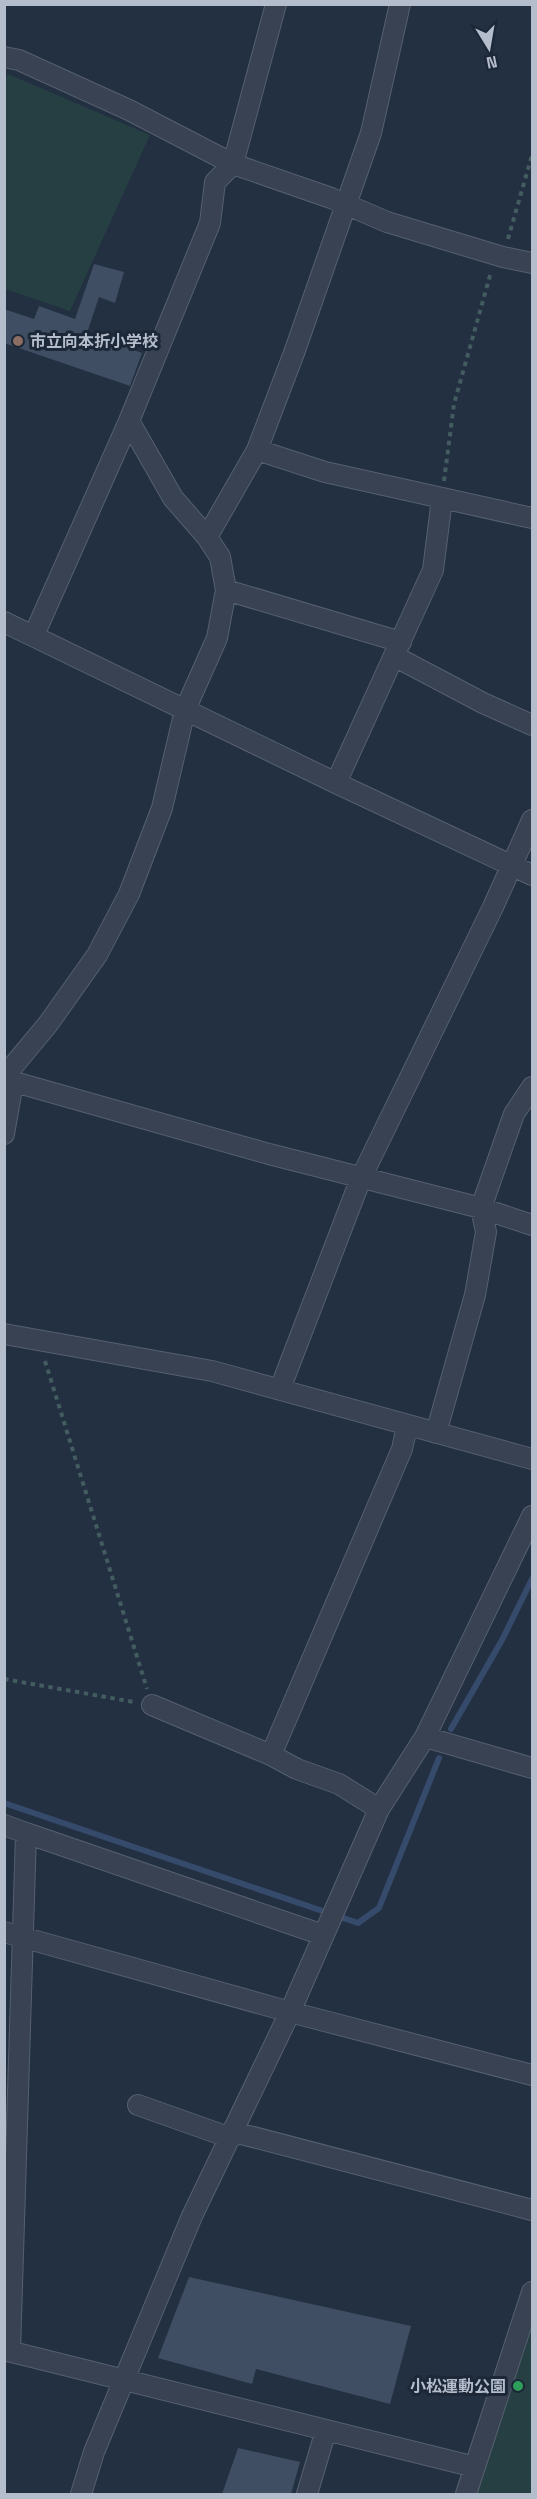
<svg xmlns="http://www.w3.org/2000/svg" width="537" height="2499" font-family="'Space Grotesk','Noto Sans JP',sans-serif">
	<style>
		.green { fill: #253f43 }
		.lines { fill: none; stroke-linecap: round; stroke-linejoin: round }
		.stream { stroke: #364a6b; stroke-width: 6 }
		.building { fill: #3f4e62 }
		.minor-casing { stroke: #55606f; stroke-width: 22 }
		.path { stroke: #435c60; stroke-width: 4; stroke-dasharray: 4.5 4.5; stroke-linecap: butt }
		.minor { stroke: #384252; stroke-width: 20 }
		.education-dot { fill: #8d6e63; stroke: #1c2737; stroke-width: 2 }
		.leisure-dot { fill: #2e9e5b; stroke: #1c2737; stroke-width: 2 }
		.labels { text-anchor: middle; dominant-baseline: central; stroke-width: 6; stroke-linejoin: round; paint-order: stroke }
		.poi-label { font-size: 16px; font-weight: bold; fill: #b4bdcc; stroke: #1c2737; text-anchor: start }
	</style>
	<rect width="100%" height="100%" fill="#233042"/>
	<path class="green" d="M 8,74 L 150,135 L 70,311 L 5,289 L 4,83 Z
		M 532,2306 L 532,2494 L 466,2494 Z"/>
	<g class="lines">
		<path class="stream" d="M 451,1729 L 502,1640 L 532,1579
			M 4,1803 L 358,1923 L 379,1908 L 439,1758"/>
	</g>
	<path class="building" d="M 94,264 L 124,272 L 115,303 L 99,297 L 87,333 L 142,353 L 130,386 L 4,343 L 4,309 L 34,319 L 39,306 L 75,319 Z
		M 189,2277 L 411,2326 L 390,2404 L 256,2369 L 252,2384 L 158,2358 Z
		M 238,2448 L 300,2462 L 291,2494 L 222,2494 Z"/>
	<g class="lines">
		<g class="minor-casing">
			<path id="minor" d="M 4,57 L 19,60 L 129,110 L 233,164 L 331,198 L 387,222 L 503,257 L 532,263
				M 257,450 L 325,472 L 532,518
				M 207,537 L 257,450 L 294,353 L 371,133 L 400,4
				M 226,590 L 401,642
				M 4,622 L 336,783 L 532,875
				M 34,635 L 129,421 L 210,223 L 215,182 L 233,164 L 276,4
				M 394,656 L 483,703 L 532,725
				M 336,783 L 433,570 L 442,499
				M 4,1077 L 48,1024 L 97,955 L 129,894 L 162,808 L 185,710 L 217,638 L 226,590 L 220,557 L 207,537 L 173,498 L 129,421
				M 4,1079 L 269,1154 L 481,1208 L 532,1225
				M 4,1134 L 13,1082
				M 4,1334 L 212,1371 L 532,1459
				M 280,1389 L 361,1178 L 493,907 L 532,820
				M 436,1433 L 475,1295 L 486,1232 L 481,1208 L 514,1114 L 532,1087
				M 152,1705 L 271,1755 L 297,1769 L 339,1784 L 379,1809
				M 425,1737 L 532,1768
				M 271,1755 L 402,1449 L 407,1426
				M 4,1825 L 26,1833 L 10,2351
				M 26,1833 L 323,1935
				M 4,1932 L 290,2012 L 532,2075
				M 138,2105 L 231,2138
				M 234,2132 L 532,2210
				M 4,2350 L 475,2467
				M 81,2494 L 94,2452 L 192,2216 L 290,2012 L 379,1809 L 425,1737 L 532,1516
				M 307,2494 L 326,2430
				M 466,2494 L 532,2292"/>
		</g>
		<path class="path" d="M 508,239 L 532,155
			M 444,481 L 454,404 L 491,272
			M 45,1361 L 147,1689
			M 4,1679 L 134,1702"/>
		<use href="#minor" class="minor"/>
	</g>
	<circle class="education-dot" cx="18" cy="341" r="6"/>
	<circle class="leisure-dot" cx="518" cy="2386" r="6"/>
	<g class="labels">
		<g class="poi-label">
			<text x="30" y="341">市立向本折小学校</text>
			<text x="506" y="2386" text-anchor="end">小松運動公園</text>
		</g>
	</g>
	<rect width="537" height="2499" fill="none" stroke="#b4bdcc" stroke-width="12"/>
	<g transform="translate(489 48) rotate(169)" stroke="#1c2737" stroke-width="4.5" paint-order="stroke">
	<path d="M0-4.5L10 22L0 15L-10 22Z" fill="#b4bdcc"/>
	<text y="-9" font-size="16" font-weight="bold" text-anchor="middle" fill="#b4bdcc">N</text>
	</g>
</svg>
